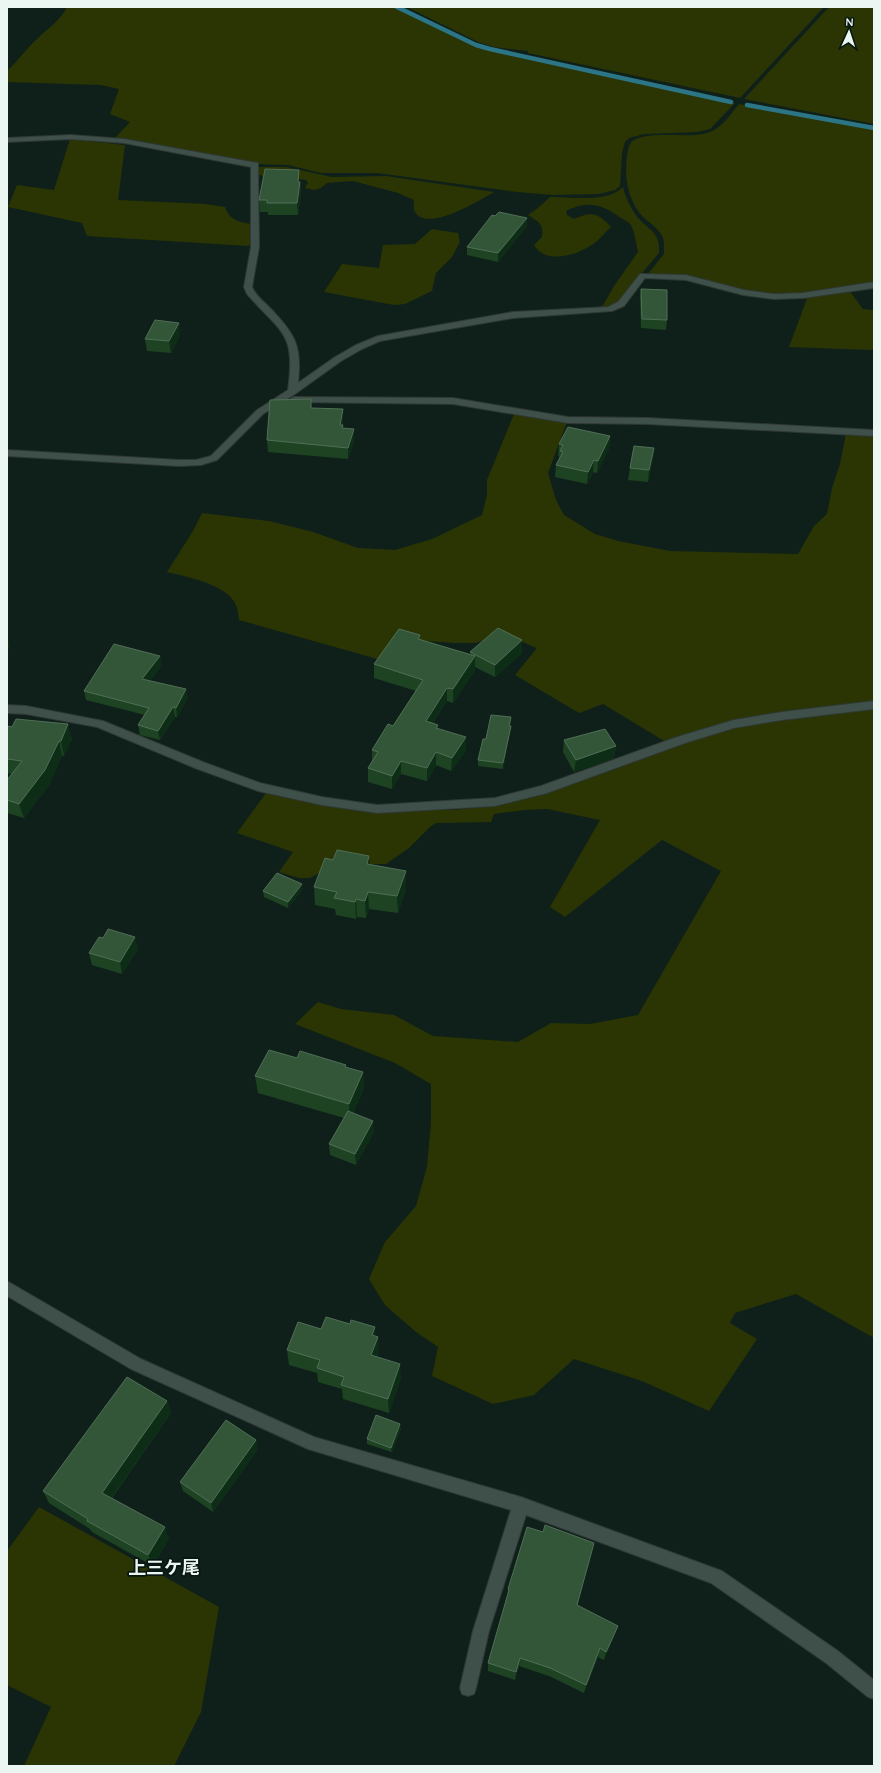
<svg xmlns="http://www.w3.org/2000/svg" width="881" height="1773" font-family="Quicksand,'Noto Sans JP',sans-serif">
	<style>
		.green { fill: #2a3503 }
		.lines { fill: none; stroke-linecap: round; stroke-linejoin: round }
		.stream { stroke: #2c7587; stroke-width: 4.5 }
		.minor-casing { stroke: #2f3834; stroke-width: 2 }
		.minor { fill: #3e5049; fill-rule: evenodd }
		.wall { fill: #1d4323 }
		.shaded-wall { fill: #0e2d16 }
		.building { fill: #335639; stroke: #506f56 }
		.labels { text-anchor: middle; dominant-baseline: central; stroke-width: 3.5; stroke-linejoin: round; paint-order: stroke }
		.near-quarter-label { font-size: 18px; font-weight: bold; fill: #ebf5f1; stroke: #061611 }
	</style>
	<rect width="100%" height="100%" fill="#0f201a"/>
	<path class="green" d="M 67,7 L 394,7 L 468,42 L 488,49 L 735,103 L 710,129 L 697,132 L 644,134 L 629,138 L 625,142 L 622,153 L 620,186 L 615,190 L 599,194 L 553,195 L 517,192 L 377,173 L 321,173 L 288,165 L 252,164 L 114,139 L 130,122 L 110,114 L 119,89 L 101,85 L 7,82 L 7,71 C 18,61 26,49 37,39 C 47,29 61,20 67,7 Z
		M 407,7 L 824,7 L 740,98 L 528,53 L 528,51 L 494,47 L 478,42 Z
		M 829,7 L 874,7 L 874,124 L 744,99 Z
		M 739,104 L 874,129 L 874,282 C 840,287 788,300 755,294 C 722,289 680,269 647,275 L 664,254 C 664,247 665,240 661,234 C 656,227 649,222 643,217 C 628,201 624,177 627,157 C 628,150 628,142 636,139 C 658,130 695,141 714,130 C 724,125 732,112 739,104 Z
		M 70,139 L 125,145 L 118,200 L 206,204 L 225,207 C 229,220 240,223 253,224 L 253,244 L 248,246 L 87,236 L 82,223 L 8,207 L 17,185 L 54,190 Z
		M 258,167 L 286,167 L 332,177 L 386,176 L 494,192 C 480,200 427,233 415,212 C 413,209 414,204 414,200 L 398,193 L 353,181 L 327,183 L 321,188 L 314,190 L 305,188 L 308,183 L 306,180 L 258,175 Z
		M 623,187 C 625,197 632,210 638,218 C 651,232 660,232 659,253 L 615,305 L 602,307 L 614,286 L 638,252 C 636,244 635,233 631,225 C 629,222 624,220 621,218 C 602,204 588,200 566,211 L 567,215 L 574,219 C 592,211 598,213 611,227 C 605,232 598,242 590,246 C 574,256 545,264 534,245 L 542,237 C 544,223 538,222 528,215 L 538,208 L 550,197 C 571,197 608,203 623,187 Z
		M 432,229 L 458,233 L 460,242 L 452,257 L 436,273 L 432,291 L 405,304 L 394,305 L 324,292 L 342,264 L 379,268 L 383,245 L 415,244 Z
		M 849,290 L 863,309 L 874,310 L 873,349 L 870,350 L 789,347 L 808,296 Z
		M 514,414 L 567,422 L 548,473 L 556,500 L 564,515 L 595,534 L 618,541 L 670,551 L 798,554 L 814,526 L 827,514 L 832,488 L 840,464 L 846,433 L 874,435 L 874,703 L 784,715 L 666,742 L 603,704 L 579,713 L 515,675 L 537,648 L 505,635 L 475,643 L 454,643 L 399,639 L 381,660 L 239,620 C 238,615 238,609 236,605 C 227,584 187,577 167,572 L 193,531 L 202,513 L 269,521 L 313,532 L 358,548 L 395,550 L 432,539 L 482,515 L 487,495 L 487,480 Z
		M 874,708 L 874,1338 L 796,1294 L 735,1313 L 730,1323 L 757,1339 L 709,1411 L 642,1381 L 574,1359 L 534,1395 L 493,1404 L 432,1376 L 438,1347 L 416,1332 L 385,1305 L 369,1279 L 385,1242 L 416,1206 L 427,1167 L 431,1123 L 431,1084 L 395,1063 L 295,1024 L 318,1002 L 341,1009 L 394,1015 L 433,1036 L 518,1042 L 551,1023 L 590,1024 L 638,1015 L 721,871 L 662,840 L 565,917 L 550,907 L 600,820 L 547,809 L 524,810 L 494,814 L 491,822 L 436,823 L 430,827 L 409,848 L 386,864 L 335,864 L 310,878 L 299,878 L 279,872 L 293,852 L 237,833 L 266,793 L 316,804 L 371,810 L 452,810 L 487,807 L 544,794 L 619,768 L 663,749 L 738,727 L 787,718 Z
		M 39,1507 L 219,1607 L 201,1712 L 174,1766 L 24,1766 L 51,1707 L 7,1685 L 7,1551 Z"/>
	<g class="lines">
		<path class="stream" d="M 397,7 L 476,45 L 490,49 L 731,102
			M 747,105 L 874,128"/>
		<g class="minor-casing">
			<path id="minor" d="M 71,135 L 124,139 L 258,163 L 259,247 L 252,287 C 256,296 264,302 270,308 C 296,335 302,346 298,383 L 335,357 L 356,345 L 378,336 L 513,312 L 608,307 L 618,302 L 640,274 L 643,274 L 686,275 L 744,290 L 774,294 L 803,293 L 874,282 L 874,288 L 803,298 L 774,299 L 743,295 L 686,280 L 645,278 L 624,306 L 612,311 L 513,318 L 380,341 L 362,349 L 341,361 L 295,394 L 263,414 L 217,460 L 201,465 L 179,466 L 7,456 L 7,450 L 179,460 L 196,460 L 211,456 L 257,410 L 288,390 C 296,332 282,334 247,294 L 244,287 L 251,247 L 251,167 L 124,143 L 71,139 L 7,142 L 7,138 Z
				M 295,397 L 453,398 L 568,417 L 648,418 L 874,430 L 874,436 L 648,424 L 568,423 L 453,404 L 292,402 L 290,400 L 292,398 Z
				M 874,701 L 874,709 L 782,720 L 734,728 L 685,743 L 547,793 L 495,806 L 377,813 L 322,805 L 258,791 L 195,768 L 97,727 L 26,714 L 7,713 L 7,705 L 26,706 L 103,721 L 203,762 L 260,783 L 322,797 L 377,805 L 495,798 L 541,786 L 677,737 L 734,720 L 782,712 Z
				M 7,1281 L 141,1359 L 314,1437 L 521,1497 L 722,1571 L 838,1651 L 874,1680 L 874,1699 L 868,1697 L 826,1663 L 711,1583 L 526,1515 L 489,1631 L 476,1688 L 474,1694 L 468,1696 L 462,1694 L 460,1688 L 473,1631 L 511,1510 L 308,1449 L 131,1369 L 7,1296 Z"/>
		</g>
		<use href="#minor" class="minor"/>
	</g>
	<path class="wall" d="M 300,182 L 301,193 L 298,215 L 268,215 L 268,212 L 260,212 L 259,200 Z
		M 527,226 L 498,262 L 467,255 L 467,247 Z
		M 641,289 L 667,320 L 666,330 L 641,328 L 640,298 Z
		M 180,335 L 171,353 L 147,351 L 145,339 Z
		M 312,408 L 343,409 L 343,428 L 354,441 L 348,459 L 268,452 L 267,440 Z
		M 610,436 L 609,448 L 597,473 L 593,472 L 587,484 L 555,477 L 556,465 L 559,459 L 559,456 L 558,456 L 559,444 Z
		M 654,448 L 653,460 L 648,482 L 628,480 L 630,468 Z
		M 420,635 L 420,639 L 470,655 L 470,652 L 522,640 L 522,653 L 495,677 L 475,667 L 475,670 L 453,703 L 447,701 L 433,723 L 438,725 L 438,728 L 466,751 L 451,771 L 436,765 L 427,781 L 401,774 L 392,789 L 368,782 L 368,768 L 372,761 L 372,750 L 393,726 L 416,691 L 374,678 L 374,664 Z
		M 162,665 L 150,681 L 188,698 L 177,717 L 175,717 L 160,740 L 140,735 L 138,725 L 145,715 L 86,700 L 84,691 Z
		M 511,717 L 510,726 L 510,732 L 503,769 L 478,766 L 478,760 L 486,739 Z
		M 7,726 L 72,739 L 64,756 L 62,756 L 49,785 L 24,818 L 7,813 L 7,780 L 12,774 L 7,773 Z
		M 564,740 L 616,746 L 614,758 L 574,772 L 563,752 Z
		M 333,860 L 370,864 L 406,871 L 406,889 L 398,913 L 369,909 L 366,918 L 357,917 L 356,919 L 336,915 L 335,909 L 315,905 L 314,887 Z
		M 302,890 L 288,908 L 264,897 L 263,891 Z
		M 138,949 L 122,974 L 92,965 L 89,953 Z
		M 297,1058 L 346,1065 L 346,1067 L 363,1072 L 364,1088 L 353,1113 L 374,1132 L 356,1165 L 330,1155 L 329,1144 L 344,1118 L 258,1093 L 255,1076 Z
		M 321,1329 L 376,1336 L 379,1352 L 377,1357 L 401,1378 L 389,1413 L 343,1399 L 342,1389 L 318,1382 L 317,1373 L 289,1365 L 287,1350 Z
		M 167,1401 L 171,1413 L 112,1498 L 169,1538 L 153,1566 L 92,1532 L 90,1529 L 49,1503 L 43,1491 Z
		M 401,1429 L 392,1452 L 367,1444 L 367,1439 Z
		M 258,1449 L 213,1512 L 183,1491 L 180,1482 Z
		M 543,1532 L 594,1543 L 592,1552 L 577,1605 L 615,1634 L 604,1660 L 598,1657 L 584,1693 L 549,1676 L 519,1666 L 515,1680 L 488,1671 L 488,1663 L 507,1598 L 508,1589 Z"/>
	<path class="shaded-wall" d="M 299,170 L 299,188 L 300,182 L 301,193 L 298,215 L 297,203 Z
		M 527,218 L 527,226 L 498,262 L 498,253 Z
		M 179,323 L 180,335 L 171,353 L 169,341 Z
		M 343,409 L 343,421 L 342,426 L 343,425 L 343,437 L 340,425 Z
		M 354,429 L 354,441 L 348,459 L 348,448 Z
		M 610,436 L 609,448 L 597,473 L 598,461 Z
		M 654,448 L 653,460 L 648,482 L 649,470 Z
		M 594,460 L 593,472 L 587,484 L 588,472 Z
		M 7,634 L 10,646 L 7,653 Z
		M 522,640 L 522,653 L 495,677 L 495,665 Z
		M 160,656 L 162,665 L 144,689 L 142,679 Z
		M 475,656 L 475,670 L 453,703 L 453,689 Z
		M 447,688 L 447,701 L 426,734 L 426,721 Z
		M 186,689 L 188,698 L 177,717 L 176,708 Z
		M 173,707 L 175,717 L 160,740 L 158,731 Z
		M 68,724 L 72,739 L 64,756 L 61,741 Z
		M 511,726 L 510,732 L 503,769 L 503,763 Z
		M 466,737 L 466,751 L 451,771 L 452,758 Z
		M 59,741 L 62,756 L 49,785 L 24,818 L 19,804 Z
		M 616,746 L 614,758 L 574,772 L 576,760 Z
		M 436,752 L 436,765 L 427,781 L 427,768 Z
		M 401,761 L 401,774 L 392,789 L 392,776 Z
		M 369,856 L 370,873 L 367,864 Z
		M 406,871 L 406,889 L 398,913 L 397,896 Z
		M 302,884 L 302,890 L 288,908 L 288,902 Z
		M 368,892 L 369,909 L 366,918 L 365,901 Z
		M 356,899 L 357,917 L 356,919 L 355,902 Z
		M 135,937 L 138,949 L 122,974 L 120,962 Z
		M 363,1072 L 364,1088 L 350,1120 L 349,1104 Z
		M 373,1121 L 374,1132 L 356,1165 L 355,1154 Z
		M 375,1327 L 376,1341 L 372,1335 Z
		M 378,1337 L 379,1352 L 372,1370 L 371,1355 Z
		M 400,1364 L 401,1378 L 389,1413 L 388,1399 Z
		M 167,1401 L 171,1413 L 107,1504 L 102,1493 Z
		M 400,1424 L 401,1429 L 392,1452 L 391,1448 Z
		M 256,1440 L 258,1449 L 213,1512 L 211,1503 Z
		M 165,1527 L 169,1538 L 153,1566 L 148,1555 Z
		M 594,1543 L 592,1552 L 575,1613 L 577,1605 Z
		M 618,1626 L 615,1634 L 604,1660 L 606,1652 Z
		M 600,1648 L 598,1657 L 584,1693 L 586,1685 Z
		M 520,1658 L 519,1666 L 515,1680 L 516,1672 Z"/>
	<path class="building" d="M 265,169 L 299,170 L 298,182 L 300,182 L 297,203 L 267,203 L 267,200 L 259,200 Z
		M 499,212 L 527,218 L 498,253 L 467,247 L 492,215 L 495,216 Z
		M 641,289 L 667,290 L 667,320 L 642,319 Z
		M 155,320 L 179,323 L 169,341 L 145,339 Z
		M 311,399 L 311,408 L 343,409 L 340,425 L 343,425 L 342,428 L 354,429 L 348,448 L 267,440 L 270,400 Z
		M 568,427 L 610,436 L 598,461 L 594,460 L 588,472 L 556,465 L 563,452 L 560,451 L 563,445 L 559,444 Z
		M 634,446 L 654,448 L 649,470 L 630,468 Z
		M 498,628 L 522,640 L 495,665 L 470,652 Z
		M 399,629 L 420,635 L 418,639 L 475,656 L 453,689 L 447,688 L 426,721 L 438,725 L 436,728 L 466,737 L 452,758 L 436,752 L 427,768 L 401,761 L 392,776 L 368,768 L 378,752 L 372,750 L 388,724 L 393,726 L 423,680 L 374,664 Z
		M 114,644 L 160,656 L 142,679 L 186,689 L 176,708 L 173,707 L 158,731 L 138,725 L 149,708 L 84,691 Z
		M 491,715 L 511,717 L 509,726 L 511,726 L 503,763 L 478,760 L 483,739 L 486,739 Z
		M 16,719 L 68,724 L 61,741 L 59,741 L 45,770 L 19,804 L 7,800 L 7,780 L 22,761 L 7,759 L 7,726 L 12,727 Z
		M 605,729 L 616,746 L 576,760 L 564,740 Z
		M 337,850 L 369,856 L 367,864 L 406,871 L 397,896 L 368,892 L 365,901 L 356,899 L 355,902 L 334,898 L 337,892 L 314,887 L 325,858 L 333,860 Z
		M 277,873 L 302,884 L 288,902 L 263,891 Z
		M 108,929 L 135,937 L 120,962 L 89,953 L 99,937 L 103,938 Z
		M 269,1050 L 297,1058 L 300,1051 L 346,1065 L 345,1067 L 363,1072 L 349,1104 L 255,1076 Z
		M 348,1111 L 373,1121 L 355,1154 L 329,1144 Z
		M 326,1317 L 350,1324 L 351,1320 L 375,1327 L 372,1335 L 378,1337 L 371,1355 L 400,1364 L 388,1399 L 341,1385 L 344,1377 L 317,1368 L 320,1360 L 287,1350 L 298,1322 L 321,1329 Z
		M 127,1377 L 167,1401 L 102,1493 L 165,1527 L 148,1555 L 87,1521 L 88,1519 L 43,1491 Z
		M 376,1415 L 400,1424 L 391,1448 L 367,1439 Z
		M 226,1420 L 256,1440 L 211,1503 L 180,1482 Z
		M 545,1525 L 594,1543 L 577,1605 L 618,1626 L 606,1652 L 600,1648 L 586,1685 L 550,1668 L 520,1658 L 516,1672 L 488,1663 L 509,1590 L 508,1589 L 527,1527 L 543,1532 Z"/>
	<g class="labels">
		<g class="near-quarter-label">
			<text x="164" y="1567">上三ケ尾</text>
		</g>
	</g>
	<rect width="881" height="1773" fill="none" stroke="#ebf5f1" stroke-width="16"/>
	<g transform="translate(849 32) rotate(3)" stroke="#061611" stroke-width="3" paint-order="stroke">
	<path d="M0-3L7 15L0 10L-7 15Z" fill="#ebf5f1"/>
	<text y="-6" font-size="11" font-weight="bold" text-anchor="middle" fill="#ebf5f1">N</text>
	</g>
</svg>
